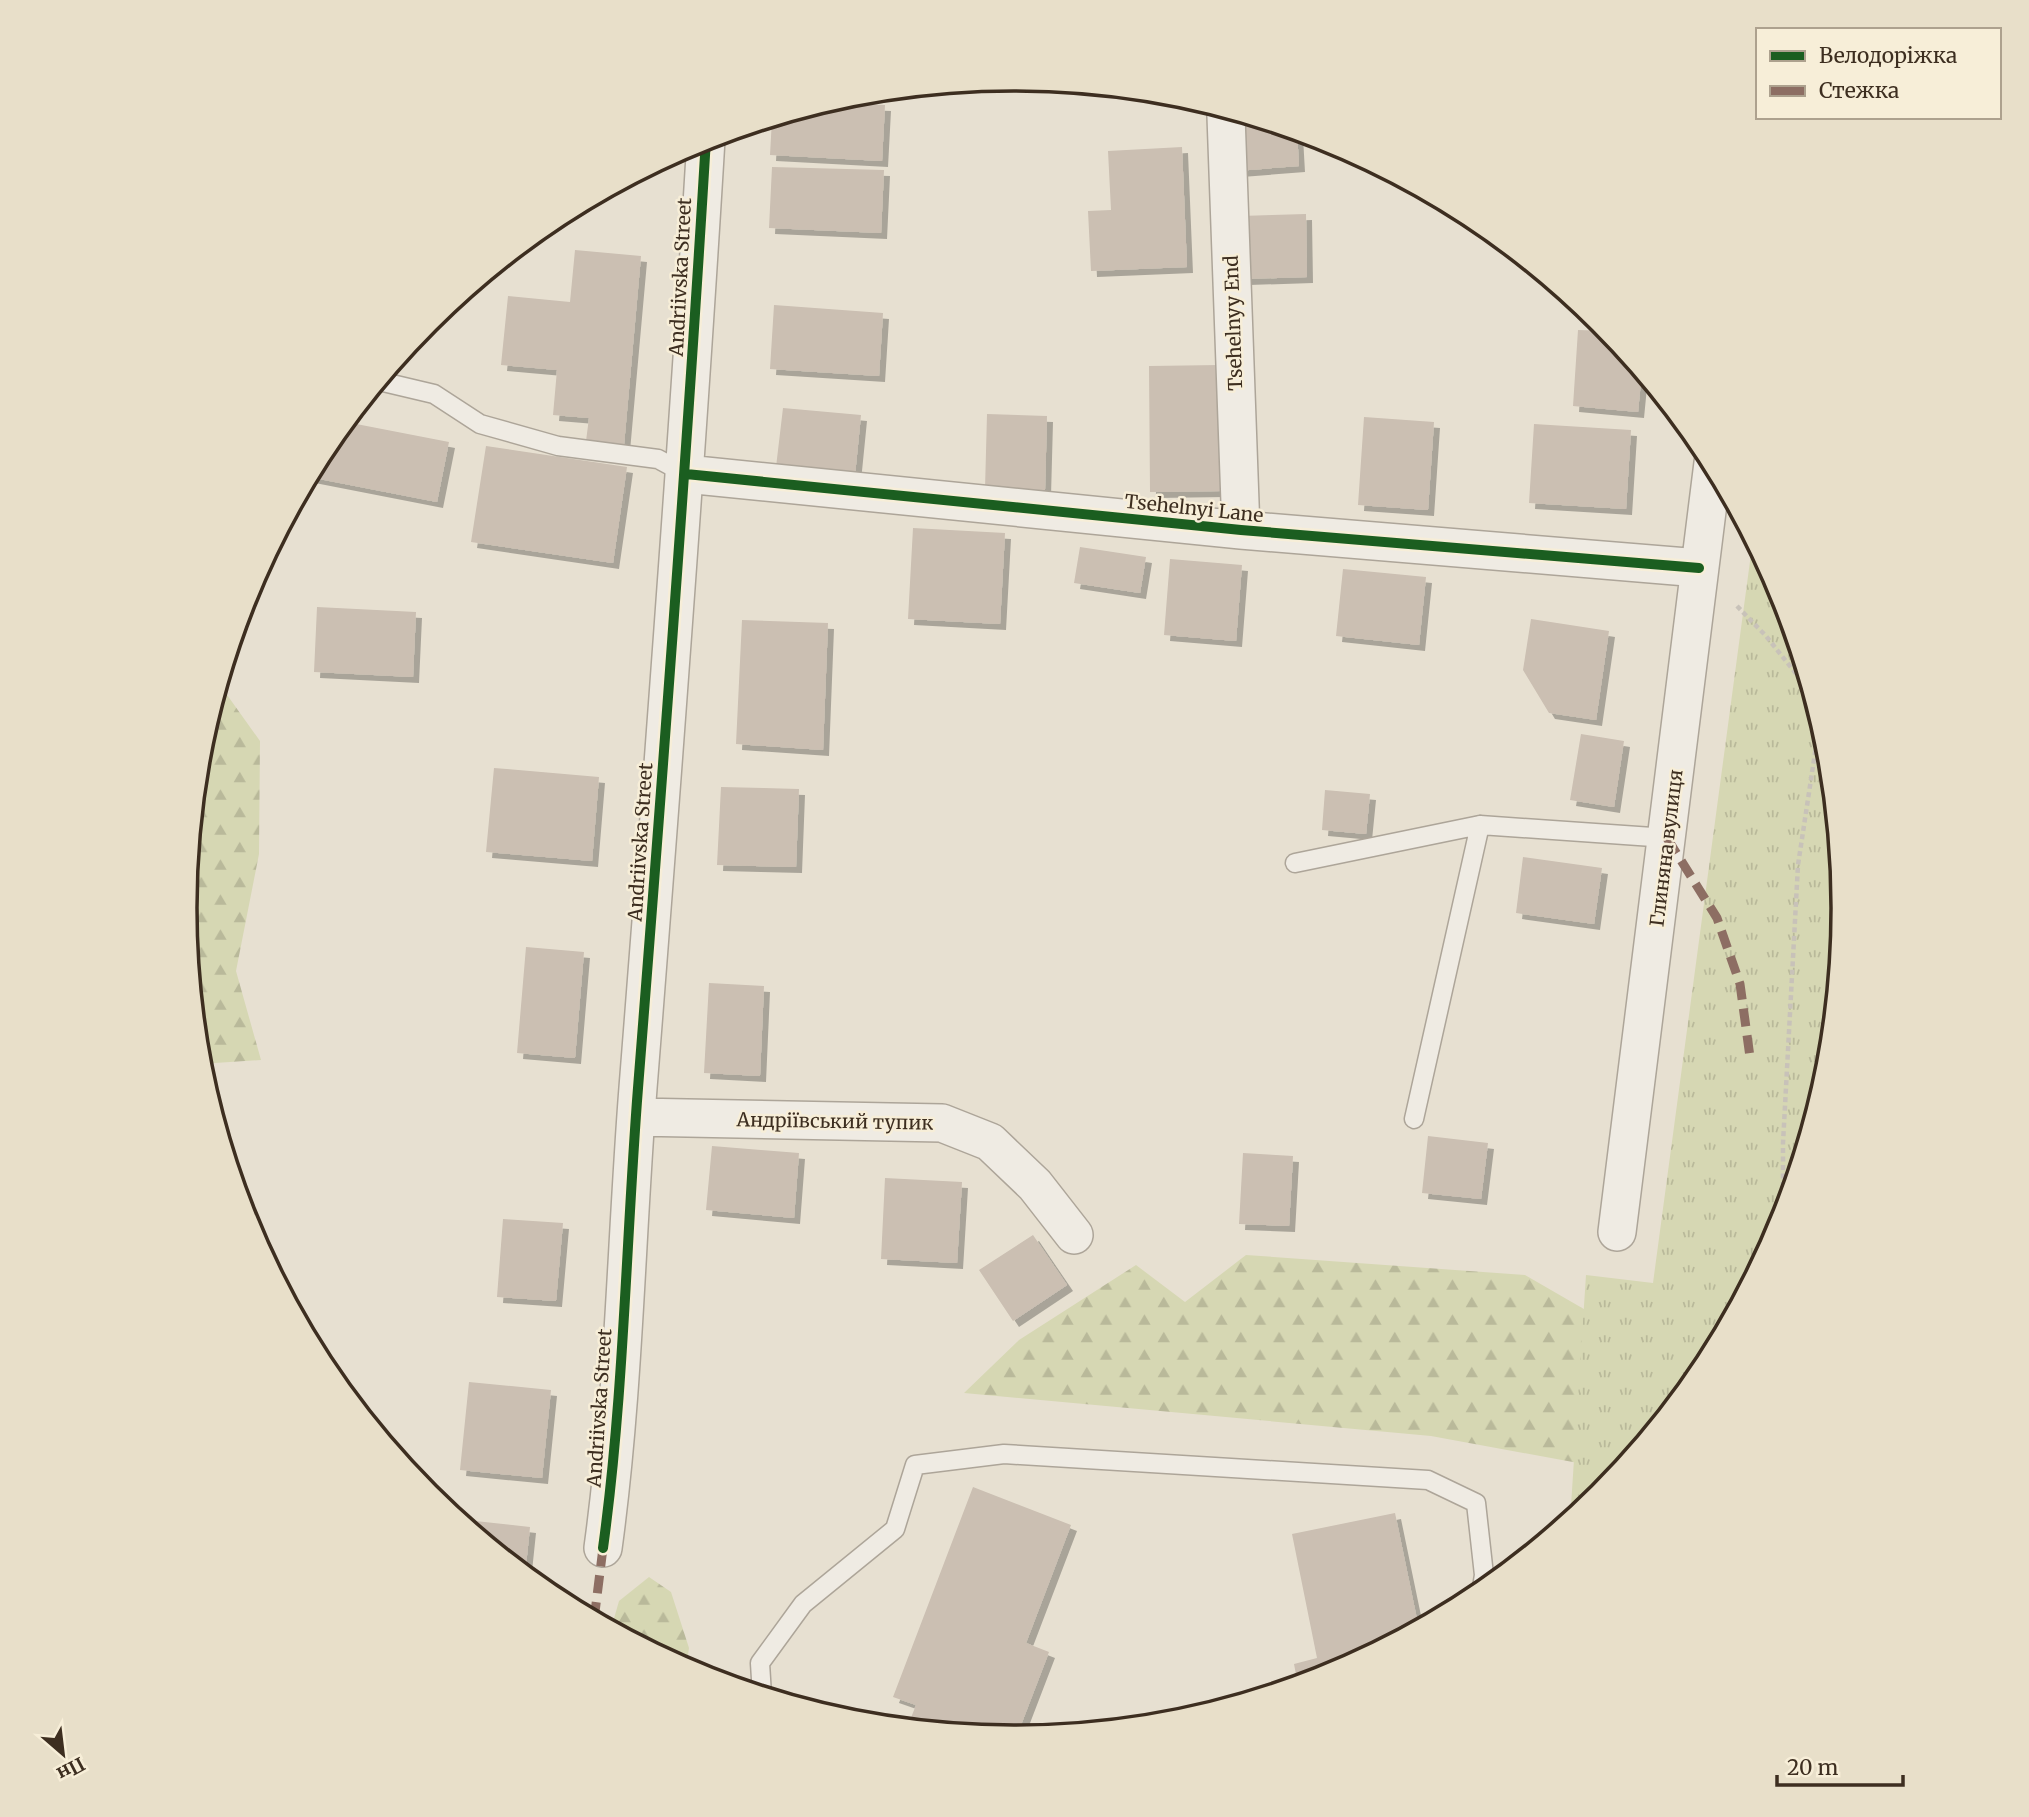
<svg xmlns="http://www.w3.org/2000/svg" width="2029" height="1817" font-family="Merriweather,serif">
	<style>
		.forest { fill: url(#forest-firs) }
		.park { fill: url(#park-tufts) }
		.building { fill: #cbbfb2; filter: url(#shadow) }
		.lines { fill: none; stroke-linecap: round; stroke-linejoin: round }
		.service-casing { stroke: #ada599; stroke-width: 21 }
		.minor-casing { stroke: #ada599; stroke-width: 40 }
		.path { stroke: #c8c2b9; stroke-width: 4.5; stroke-dasharray: 5 3.5; stroke-linecap: butt }
		.service { stroke: #efebe3; stroke-width: 18 }
		.minor { stroke: #efebe3; stroke-width: 37 }
		.quiet { stroke: #8d6e63; stroke-width: 9; stroke-dasharray: 18 9; stroke-linecap: butt }
		.cycleway-casing { stroke: #f7eed8; stroke-width: 15 }
		.cycleway { stroke: #1b5e20; stroke-width: 10 }
		.labels { text-anchor: middle; dominant-baseline: central; stroke-width: 5; stroke-linejoin: round; paint-order: stroke }
		.street-label { font-size: 19px; fill: #3d2e20; stroke: #f7eed8 }
		.rim { fill: none; stroke: #3d2e20; stroke-width: 3.5 }
	</style>
	<defs>
		<pattern id="forest-firs" width="22" height="20" patternUnits="userSpaceOnUse" patternTransform="scale(1.75)"><rect width="22" height="20" fill="#d6d7b3"/><path d="M5 1l3.5 6h-7zM16 11l3.5 6h-7z" fill="#b9b99a"/></pattern>
		<pattern id="park-tufts" width="24" height="20" patternUnits="userSpaceOnUse" patternTransform="scale(1.75)"><rect width="24" height="20" fill="#d6d7b3"/><path d="M3 7l-1-3M5 7V3M7 7l1-3M15 17l-1-3M17 17v-4M19 17l1-3" fill="none" stroke="#b9b99a"/></pattern>
		<filter id="shadow"><feDropShadow dx="6" dy="6" stdDeviation="0" flood-color="#0004"/></filter>
	</defs>
	<rect width="100%" height="100%" fill="#e7e0d1"/>
	<path class="forest" d="M 220,685 L 260,741 L 259,854 L 236,971 L 261,1060 L 200,1064 L 185,908 L 201,746 Z
		M 1246,1255 L 1525,1275 L 1615,1327 L 1601,1495 L 1589,1465 L 1431,1436 L 964,1393 L 1019,1340 L 1136,1265 L 1185,1302 Z
		M 649,1577 L 671,1592 L 689,1648 L 686,1669 L 611,1629 L 619,1601 Z"/>
	<path class="park" d="M 1753,539 L 1781,591 L 1828,747 L 1844,909 L 1828,1071 L 1781,1226 L 1704,1370 L 1601,1495 L 1570,1521 L 1586,1275 L 1653,1283 Z"/>
	<path class="building" d="M 827,103 L 885,105 L 882,161 L 770,155 L 772,119 Z
		M 1238,113 L 1297,131 L 1299,166 L 1236,171 Z
		M 1182,147 L 1187,267 L 1091,271 L 1088,211 L 1111,210 L 1108,151 Z
		M 772,167 L 884,170 L 881,233 L 769,228 Z
		M 1306,214 L 1307,277 L 1243,279 L 1241,216 Z
		M 575,250 L 641,256 L 624,445 L 586,441 L 589,418 L 553,415 L 557,370 L 501,365 L 508,296 L 570,302 Z
		M 774,305 L 883,313 L 879,376 L 770,369 Z
		M 1578,330 L 1609,331 L 1642,371 L 1638,412 L 1573,406 Z
		M 1220,365 L 1221,491 L 1150,492 L 1149,366 Z
		M 783,408 L 861,415 L 855,475 L 776,467 Z
		M 987,414 L 1047,416 L 1045,490 L 985,489 Z
		M 1364,417 L 1434,422 L 1428,510 L 1358,505 Z
		M 346,422 L 449,442 L 437,502 L 309,477 L 325,447 Z
		M 1534,424 L 1631,430 L 1626,509 L 1529,503 Z
		M 486,446 L 627,467 L 613,563 L 471,542 Z
		M 913,528 L 1005,533 L 1000,624 L 908,619 Z
		M 1080,547 L 1146,557 L 1140,593 L 1074,583 Z
		M 1170,559 L 1242,565 L 1236,641 L 1164,635 Z
		M 1343,569 L 1426,577 L 1419,645 L 1336,636 Z
		M 317,607 L 416,612 L 413,677 L 314,672 Z
		M 1531,619 L 1609,631 L 1596,720 L 1549,713 L 1523,670 Z
		M 742,620 L 828,623 L 823,750 L 736,744 Z
		M 1581,734 L 1624,741 L 1614,807 L 1570,800 Z
		M 494,768 L 599,777 L 592,861 L 486,852 Z
		M 721,787 L 799,789 L 796,867 L 717,865 Z
		M 1325,790 L 1370,794 L 1366,834 L 1322,830 Z
		M 1523,857 L 1602,868 L 1594,924 L 1516,913 Z
		M 526,947 L 584,952 L 575,1058 L 517,1053 Z
		M 709,983 L 764,986 L 760,1076 L 704,1073 Z
		M 1428,1136 L 1488,1143 L 1481,1199 L 1422,1193 Z
		M 712,1146 L 799,1153 L 794,1218 L 706,1210 Z
		M 1243,1153 L 1293,1156 L 1289,1226 L 1239,1224 Z
		M 885,1178 L 962,1182 L 957,1263 L 881,1259 Z
		M 503,1219 L 563,1223 L 556,1301 L 497,1297 Z
		M 1033,1235 L 1067,1285 L 1013,1321 L 979,1270 Z
		M 469,1382 L 551,1390 L 542,1478 L 460,1470 Z
		M 973,1487 L 1071,1525 L 1026,1643 L 1049,1652 L 1016,1738 L 907,1728 L 916,1705 L 893,1697 Z
		M 1395,1513 L 1419,1629 L 1332,1675 L 1298,1685 L 1294,1664 L 1317,1658 L 1292,1534 Z
		M 457,1519 L 530,1527 L 525,1575 L 500,1554 Z"/>
	<g class="lines">
		<g class="service-casing">
			<path id="service" d="M 379,381 L 434,394 L 480,424 L 558,446 L 658,459 L 686,474
				M 1295,863 L 1480,825 L 1667,838
				M 1414,1119 L 1480,825
				M 762,1695 L 760,1663 L 803,1604 L 895,1529 L 915,1465 L 1004,1454 L 1428,1480 L 1476,1503 L 1484,1575 L 1481,1594"/>
		</g>
		<g class="minor-casing">
			<path id="minor" d="M 1226,116 L 1241,530
				M 686,474 L 1241,530 L 1699,568
				M 636,1117 L 942,1123 L 990,1142 L 1035,1185 L 1074,1235
				M 1617,1232 L 1713,463
				M 603,1548 C 624,1395 626,1241 638,1088 C 663,772 687,456 706,139"/>
		</g>
		<path class="path" d="M 1737,606 L 1766,636 L 1813,695
			M 1783,1221 L 1783,1143 L 1798,865 L 1820,720"/>
		<use href="#service" class="service"/>
		<use href="#minor" class="minor"/>
		<path class="quiet" d="M 1667,838 L 1717,918 L 1740,984 L 1750,1057
			M 594,1620 L 603,1548"/>
		<g class="cycleway-casing">
			<path id="cycleway" d="M 686,474 L 1241,530 L 1699,568
				M 603,1548 C 624,1395 626,1241 638,1088 C 663,772 687,456 706,139"/>
		</g>
		<use href="#cycleway" class="cycleway"/>
	</g>
	<g class="labels">
		<g class="street-label">
			<text transform="translate(680 277) rotate(-87)">Andriivska Street</text>
			<text transform="translate(1233 323) rotate(-92)">Tsehelnyy End</text>
			<text transform="translate(1194 508) rotate(6)">Tsehelnyi Lane</text>
			<text transform="translate(640 842) rotate(-86)">Andriivska Street</text>
			<text transform="translate(1666 848) rotate(-83)">Глиняна вулиця</text>
			<text transform="translate(835 1121) rotate(1)">Андріївський тупик</text>
			<text transform="translate(599 1408) rotate(-86)">Andriivska Street</text>
		</g>
	</g>
	<path d="M0 0H2029V1817H0ZM197 908a817 817 0 1 1 1634 0a817 817 0 1 1-1634 0Z" fill="#e8dfc9" fill-rule="evenodd"/>
	<path class="rim" d="M197 908a817 817 0 1 1 1634 0a817 817 0 1 1-1634 0Z"/>
	<rect x="1756" y="28" width="245" height="91" fill="#f7eed8" stroke="#ada18e" stroke-width="2"/>
	<rect x="1770" y="51" width="35" height="10" fill="#1b5e20" stroke="#ada18e" stroke-width="2"/>
	<text x="1819" y="63" font-size="21" fill="#3d2e20">Велодоріжка</text>
	<rect x="1770" y="86" width="35" height="10" fill="#8d6e63" stroke="#ada18e" stroke-width="2"/>
	<text x="1819" y="98" font-size="21" fill="#3d2e20">Стежка</text>
	<g transform="translate(63 1754) rotate(152)" stroke="#f7eed8" stroke-width="5" paint-order="stroke">
	<path d="M0-5L12 26L0 18L-12 26Z" fill="#3d2e20"/>
	<text y="-10" font-size="19" font-weight="bold" text-anchor="middle" fill="#3d2e20">Пн</text>
	</g>
	<path d="M1777 1775v10h126v-10" fill="none" stroke="#3d2e20" stroke-width="3.5"/>
	<text x="1787" y="1775" font-size="21" fill="#3d2e20" stroke="#f7eed8" stroke-width="5" paint-order="stroke">20 m</text>
</svg>
